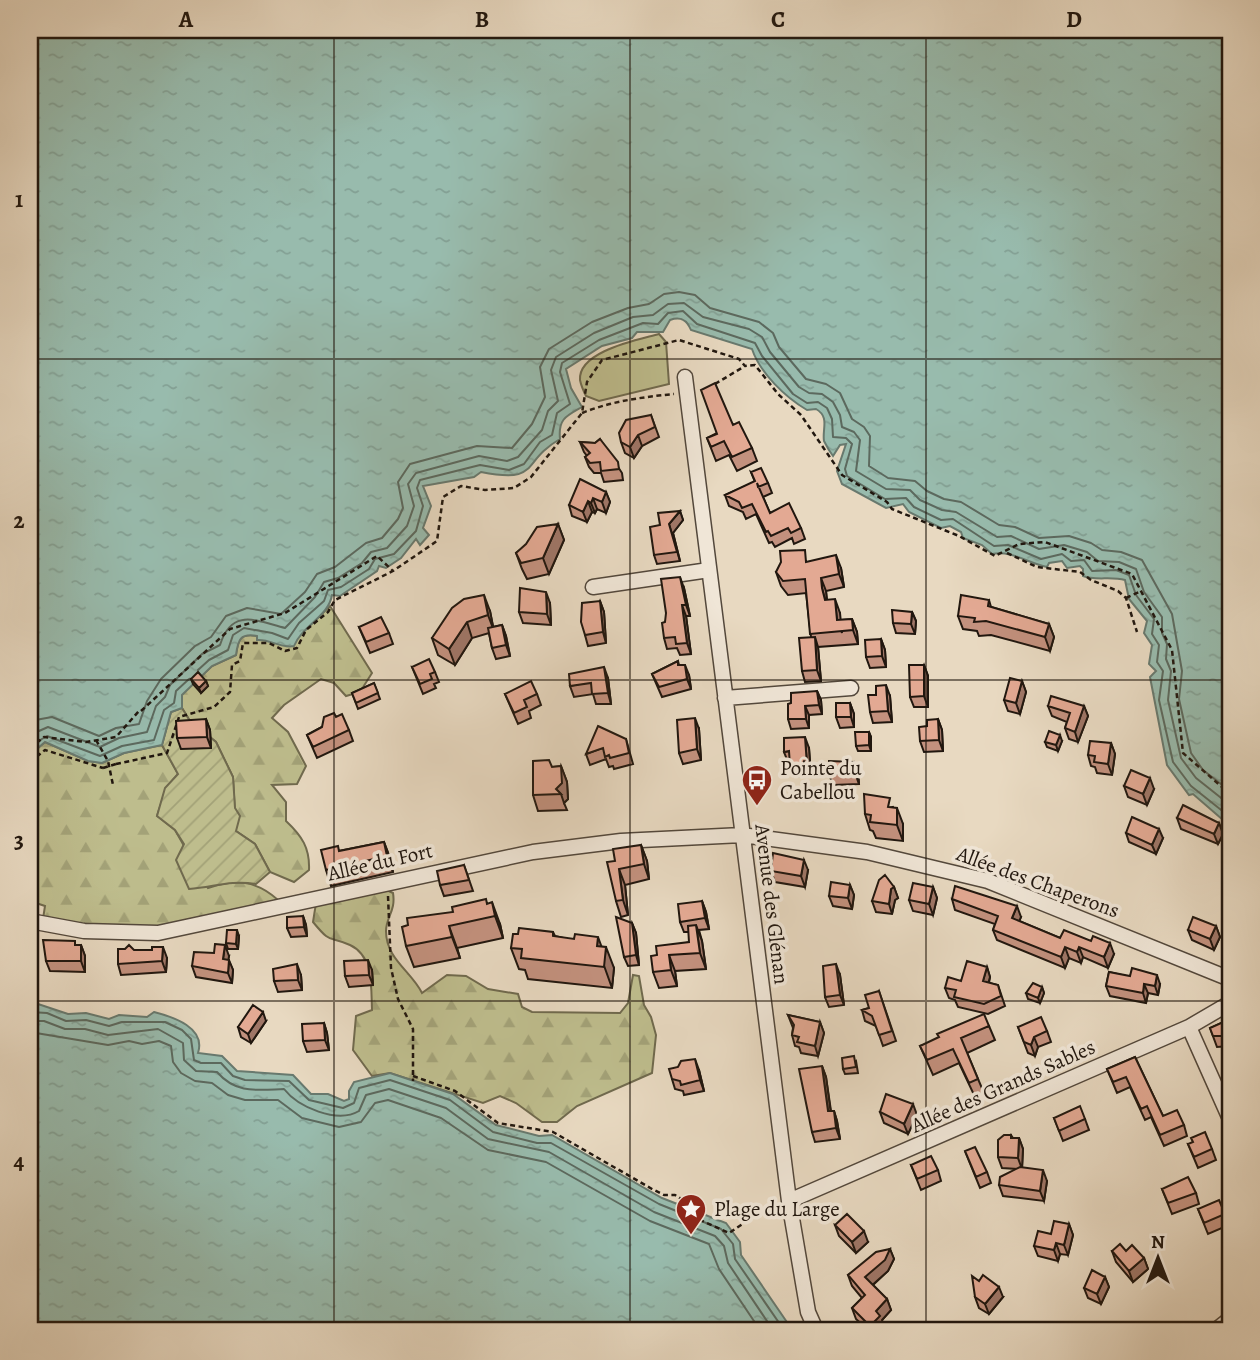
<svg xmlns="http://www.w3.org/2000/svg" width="1260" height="1360" font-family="Alegreya,serif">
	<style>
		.grass { fill: #bebd8d; stroke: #706a4e; stroke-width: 2 }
		.forest { fill: url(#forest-firs); stroke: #706a4e; stroke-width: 2 }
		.garden { fill: url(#garden-furrows); stroke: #706a4e; stroke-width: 2 }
		.water { fill: url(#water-ripples); stroke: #68796e; stroke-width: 2 }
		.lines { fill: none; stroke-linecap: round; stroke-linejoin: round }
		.shore { stroke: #5c695e; stroke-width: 2 }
		.minor-casing { stroke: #53483c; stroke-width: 17 }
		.path { stroke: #21170f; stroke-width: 2.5; stroke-dasharray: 5 3.5; stroke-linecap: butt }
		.minor { stroke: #f0e6d7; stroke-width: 14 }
		.path-bridge { stroke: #21170f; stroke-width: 2.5; stroke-dasharray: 5 3.5; stroke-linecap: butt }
		.wall { fill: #c3917e; stroke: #21170f; stroke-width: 2 }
		.shaded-wall { fill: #9f7667; stroke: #21170f; stroke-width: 2 }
		.building { fill: #e3a993; stroke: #21170f; stroke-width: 2 }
		.grid { fill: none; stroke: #21170f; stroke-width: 2; stroke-opacity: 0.55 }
		.labels { text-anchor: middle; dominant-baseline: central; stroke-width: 7; stroke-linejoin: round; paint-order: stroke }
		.poi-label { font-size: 21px; fill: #21170f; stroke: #f0e6d7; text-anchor: start }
		.street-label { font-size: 21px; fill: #21170f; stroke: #f0e6d7 }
		.neatline { fill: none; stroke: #21170f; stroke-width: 2.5 }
		.grid-label { font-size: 23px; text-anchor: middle; font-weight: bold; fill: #21170f }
	</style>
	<defs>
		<pattern id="forest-firs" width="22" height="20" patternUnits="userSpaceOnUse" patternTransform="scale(1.75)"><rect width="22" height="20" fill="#bebd8d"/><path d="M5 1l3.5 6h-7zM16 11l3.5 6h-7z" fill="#a3a278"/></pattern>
		<pattern id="garden-furrows" width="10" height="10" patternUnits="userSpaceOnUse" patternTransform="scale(1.75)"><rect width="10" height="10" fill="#bebd8d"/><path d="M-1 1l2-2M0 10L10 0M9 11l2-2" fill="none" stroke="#a3a278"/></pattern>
		<pattern id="water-ripples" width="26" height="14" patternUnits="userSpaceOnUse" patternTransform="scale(1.75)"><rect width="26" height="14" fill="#98bbad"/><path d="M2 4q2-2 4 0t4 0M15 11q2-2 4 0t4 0" fill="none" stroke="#83a094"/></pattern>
	</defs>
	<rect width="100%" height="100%" fill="#e8d9c1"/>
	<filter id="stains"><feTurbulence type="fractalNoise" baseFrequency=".00286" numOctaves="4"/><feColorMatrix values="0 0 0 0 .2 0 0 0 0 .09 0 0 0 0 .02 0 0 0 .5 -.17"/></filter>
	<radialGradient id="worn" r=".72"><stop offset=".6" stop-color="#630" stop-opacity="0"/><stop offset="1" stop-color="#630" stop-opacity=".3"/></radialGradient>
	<path class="grass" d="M 659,334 L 666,342 L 669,384 L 599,401 L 586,396 C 584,392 581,385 580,380 C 578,351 638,340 659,334 Z"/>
	<path class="forest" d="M 330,606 L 372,673 L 360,692 L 346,696 L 334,683 L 321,679 L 284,705 L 272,718 L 288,732 L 306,766 L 297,784 L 272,785 L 286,802 L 286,821 C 302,836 310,848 309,870 L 294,882 L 270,872 L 255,844 L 236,831 L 233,777 L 216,742 L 190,721 L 182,708 L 181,695 L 212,666 L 236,655 C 238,639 240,633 257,636 L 257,640 L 270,639 L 276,643 L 297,638 Z
		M 45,742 L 88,761 L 102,763 L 124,753 L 162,745 L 178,774 L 166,788 L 157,816 L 175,830 L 208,888 C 236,879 256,880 278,900 L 166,927 L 105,927 L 43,919 L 45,906 L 30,901 L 30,755 Z
		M 380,887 L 393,893 C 396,911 386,917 386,931 C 386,959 411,971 422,993 L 447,975 L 466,976 L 488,989 L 518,994 L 522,1007 L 532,1012 L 620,1013 L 628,1003 L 633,975 L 639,976 L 644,1005 L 651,1017 L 656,1035 L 652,1073 L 577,1106 L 557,1122 L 542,1122 L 516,1103 L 500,1096 L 483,1103 L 390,1073 L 372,1076 L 353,1050 L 356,1016 L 372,1010 C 371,988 374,956 350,945 C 327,935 332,945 313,922 L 316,903 Z"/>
	<path class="garden" d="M 182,708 L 190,721 L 216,742 L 233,777 L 235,808 L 240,816 L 236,831 L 255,844 L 270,872 L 256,884 C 229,880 215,887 189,889 L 176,860 L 184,844 L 175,830 L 157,816 L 165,788 L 178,774 L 162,745 L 171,712 Z"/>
	<path class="water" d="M 30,30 L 1230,30 L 1230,826 L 1193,794 L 1189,795 L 1167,765 L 1150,677 L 1156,671 L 1149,664 L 1152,645 L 1144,633 L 1147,621 L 1129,599 L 1125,580 C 1111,576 1095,581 1083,576 L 1083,569 L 1080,566 L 1067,568 L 1062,561 L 1049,563 L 1047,567 C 1027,563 1012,550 992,554 L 982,545 L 963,538 L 961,532 L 950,526 L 941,528 L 909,512 L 903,504 L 886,508 L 842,484 L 837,471 L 846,444 L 840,445 L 833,456 C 830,452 825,443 824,441 C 822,429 830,417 816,409 L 807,410 C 785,397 760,373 752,349 L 691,330 C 687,320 681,316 670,320 L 663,332 L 637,332 L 632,338 L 602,346 L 566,369 L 571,388 L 582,407 C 566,416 558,419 560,439 C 520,462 541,484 481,472 L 474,477 L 423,486 L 431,506 L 423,528 L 429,535 L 420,545 L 416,539 L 401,558 L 386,568 L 379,566 L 377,571 L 340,596 L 332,595 C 329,616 302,626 294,646 C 281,649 271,639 257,640 L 257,636 C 240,633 238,640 236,655 L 212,666 L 182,695 L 182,708 L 171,712 L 162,745 L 124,753 L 102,763 L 88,761 L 45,742 L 30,755 Z
		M 38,1004 L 68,1014 L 86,1013 L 109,1019 L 119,1015 L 147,1017 L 154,1012 C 174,1017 206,1028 198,1053 L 222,1056 L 237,1071 L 293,1075 L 311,1094 L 328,1094 L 344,1101 L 349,1099 L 349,1091 L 354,1082 L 390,1073 L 453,1094 L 496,1125 L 539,1136 L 552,1135 L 662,1198 L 726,1223 L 740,1242 L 741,1255 L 791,1328 L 790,1330 L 30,1330 L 30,1005 Z"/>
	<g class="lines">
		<path class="shore" d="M 198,670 L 209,660 L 228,650 L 233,635 L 244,628 L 272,633 L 288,639 L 299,623 L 324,601 L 328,590 L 341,587 L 369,569 L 375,559 L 394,554 L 416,531 L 423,506 L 417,488 L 420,480 L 480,465 L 509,470 L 524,464 L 540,442 L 552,435 L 557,413 L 570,404 L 560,372 L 562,363 L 599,340 L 643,323 L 658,324 L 668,313 L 683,311 L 697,324 L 755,343 L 762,356 L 793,394 L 807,403 L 818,402 L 827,408 L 832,419 L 833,437 L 846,438 L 852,444 L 845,469 L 847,476 L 885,499 L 906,498 L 914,507 L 941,520 L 953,519 L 994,546 L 1008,545 L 1041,559 L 1062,554 L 1071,561 L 1084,560 L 1092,571 L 1116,570 L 1129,575 L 1136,595 L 1154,619 L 1152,634 L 1159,645 L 1157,662 L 1163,671 L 1159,700 L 1173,762 L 1191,786 L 1230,817
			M 30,721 L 52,717 L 99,736 L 116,728 L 139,724 L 147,701 L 161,679 L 195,646 L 211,637 L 226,616 L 247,608 L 281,614 L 305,592 L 317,574 L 335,567 L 366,543 L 382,538 L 398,519 L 403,508 L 398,482 L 410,464 L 477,446 L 512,448 L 532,424 L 545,397 L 540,367 L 549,349 L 592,322 L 628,308 L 649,304 L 664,294 L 679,292 L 695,295 L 710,308 L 759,322 L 773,333 L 779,347 L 806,379 L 826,384 L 840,393 L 852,419 L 864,427 L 870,436 L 869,466 L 888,478 L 915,481 L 927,491 L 944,499 L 961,502 L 999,525 L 1015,527 L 1039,538 L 1069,536 L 1091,543 L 1102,550 L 1121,552 L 1142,560 L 1172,614 L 1182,671 L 1179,699 L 1191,753 L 1203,770 L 1230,791
			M 30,735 L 48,727 L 100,747 L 119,738 L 147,732 L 156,706 L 165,697 L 170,685 L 202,654 L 220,645 C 232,607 257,621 285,628 L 315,597 L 324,582 L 338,578 L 362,563 L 371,552 L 387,548 L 407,526 L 414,506 L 408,484 L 416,473 L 479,456 L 507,461 L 518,457 L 542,430 L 548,411 L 558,401 L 551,370 L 556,357 L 594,333 L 633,317 L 653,315 L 668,304 L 684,303 L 703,317 L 749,329 L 762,337 L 770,352 L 799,387 L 809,393 L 822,394 L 833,402 L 840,415 L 842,427 L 854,432 L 860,440 L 856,471 L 886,489 L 910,490 L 920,500 L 942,510 L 956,512 L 997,537 L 1011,536 L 1039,549 L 1064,545 L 1087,552 L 1098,561 L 1119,562 L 1136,569 L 1144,592 L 1162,617 L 1162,633 L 1167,644 L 1166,659 L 1171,671 L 1168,700 L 1181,758 L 1196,778 L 1230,805
			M 30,746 L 47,736 L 100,756 L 122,746 L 154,740 L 164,710 L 174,703 L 176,691 L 189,679
			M 30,1012 L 47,1013 L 66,1021 L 86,1020 L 109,1026 L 122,1022 L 165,1022 L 182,1030 L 191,1039 L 194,1060 L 201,1063 L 221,1063 L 233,1076 L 245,1080 L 289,1081 L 309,1100 L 343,1108 L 354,1103 L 359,1088 L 390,1080 L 450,1100 L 493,1132 L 537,1143 L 551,1143 L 659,1204 L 721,1229 L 733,1244 L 735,1259 L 784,1330
			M 30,1021 L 44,1021 L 65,1029 L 85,1029 L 108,1035 L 158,1029 L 183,1043 L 184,1060 L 196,1071 L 217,1072 C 236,1094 257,1090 284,1089 C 298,1107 337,1124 359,1111 L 366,1095 L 389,1089 L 446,1108 L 488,1139 L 549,1152 L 654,1212 L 715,1236 L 724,1246 L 728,1263 L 773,1330
			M 30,1032 L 108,1045 L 129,1041 L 142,1044 L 159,1041 L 171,1046 L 173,1062 L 181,1073 L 195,1081 L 212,1083 L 228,1095 L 245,1100 L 278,1100 L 302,1118 L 339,1127 L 361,1122 L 375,1103 L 388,1100 L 441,1118 L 488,1150 L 546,1162 L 650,1221 L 709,1244 L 719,1269 L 760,1330"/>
		<g class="minor-casing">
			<path id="minor" d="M 685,377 L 789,1201 L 808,1312 L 816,1330
				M 593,587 L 709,570
				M 725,698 L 851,688
				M 30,921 L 84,931 L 158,933 L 533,852 L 621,841 L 742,835 L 867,852 L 988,881 L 1230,979
				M 1189,1027 L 1230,1119
				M 789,1201 L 1189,1027 L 1230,1003
				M 1216,1330 L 1230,1319"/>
		</g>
		<path class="path" d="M 715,384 L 745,366
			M 582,413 C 612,401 643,397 674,394
			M 1007,553 L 1037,567 L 1080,572 L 1091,580 L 1118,591 L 1126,598 L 1137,632
			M 1126,598 L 1141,591
			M 141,711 L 230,629 L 285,613 L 377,556 L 393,571
			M 96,740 L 108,761 L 113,785
			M 30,748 L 44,737 L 86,742 L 116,737 L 139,711
			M 30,762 L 45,750 L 103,768
			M 116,764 L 167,753 L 179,717 L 214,707 L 230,692 L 232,665 L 240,661 L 243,643 L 269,643 L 285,651 L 297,648 L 306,630 L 328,612 L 335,600 L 393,571 L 437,541 L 443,497 L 461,486 L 485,490 L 514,488 L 531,477 L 582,413 L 587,382 L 602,360 L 679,340 L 739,359 L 745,366 L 755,365 L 778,394 L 801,415 L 842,475 L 887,502 L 892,509 L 959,536 L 995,556 L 1019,544 L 1045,542 L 1132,574 L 1172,650 L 1183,753 L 1230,794
			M 388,896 L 391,968 L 398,999 L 413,1029 L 413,1081
			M 413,1076 L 455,1091 L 498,1123 L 553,1132 L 652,1189 L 664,1195 L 675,1195 L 689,1204 L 689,1215 L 729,1233 L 776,1202"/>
		<use href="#minor" class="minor"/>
		<path class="path-bridge" d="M 103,768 L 116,764"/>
	</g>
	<path class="wall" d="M 651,415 L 659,437 L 642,446 L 634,458 L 625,453 L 621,442 Z
		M 733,425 L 752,448 L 757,461 L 737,471 L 729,455 L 716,461 L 707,438 Z
		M 600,439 L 622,473 L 623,480 L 604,482 L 601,473 L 594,473 L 589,467 L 585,457 L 587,456 L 584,452 L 580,442 L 595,443 Z
		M 751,472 L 768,483 L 772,493 L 763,497 L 770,513 L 801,528 L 805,539 L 794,544 L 792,538 L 775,547 L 772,542 L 769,543 L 756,514 L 746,519 L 743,512 L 729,506 L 725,495 L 755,482 Z
		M 606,492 L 610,502 L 606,513 L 597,509 L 595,513 L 592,512 L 587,522 L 572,516 L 569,505 Z
		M 680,511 L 683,520 L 673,533 L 680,561 L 657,564 L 654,555 L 660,525 Z
		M 558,524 L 564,540 L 549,574 L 527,579 L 522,569 L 516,553 Z
		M 809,562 L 841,568 L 844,587 L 826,591 L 827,600 L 840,613 L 840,620 L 852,619 L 857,632 L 858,644 L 818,647 L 821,681 L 805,682 L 802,671 L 811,637 L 806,593 L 788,595 L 781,586 L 776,572 Z
		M 684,588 L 690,616 L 686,616 L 691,654 L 680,655 L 677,648 L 667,649 L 664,638 L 665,622 Z
		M 989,600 L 991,607 L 1049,624 L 1054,637 L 1050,651 L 991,635 L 979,636 L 977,631 L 963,629 L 958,616 Z
		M 600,601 L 604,612 L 606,643 L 588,646 L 585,635 Z
		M 550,603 L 551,625 L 523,623 L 519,612 Z
		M 490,611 L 493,627 L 502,625 L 506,636 L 510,656 L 496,659 L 492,648 L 489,633 L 472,638 L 455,665 L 438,655 L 432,638 Z
		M 912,612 L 916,621 L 915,634 L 896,633 L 893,623 Z
		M 359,627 L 389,633 L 393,644 L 370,653 Z
		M 881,639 L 885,650 L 886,667 L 870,668 L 866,657 Z
		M 678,661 L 679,665 L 689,675 L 691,689 L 662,697 L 652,674 Z
		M 924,665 L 928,676 L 928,707 L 914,707 L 910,697 Z
		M 412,667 L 435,672 L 439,682 L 434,684 L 436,688 L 423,694 Z
		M 608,678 L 611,704 L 596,704 L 593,694 L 574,697 L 570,686 Z
		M 191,679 L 206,681 L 208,686 L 201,693 L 193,684 Z
		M 1022,681 L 1026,692 L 1020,714 L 1008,711 L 1004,700 Z
		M 374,683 L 380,699 L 358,709 L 352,693 Z
		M 817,691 L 821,700 L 822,714 L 809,715 L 809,728 L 791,729 L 788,719 L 791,703 Z
		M 505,694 L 537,694 L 541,705 L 529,711 L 531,718 L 518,724 Z
		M 890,696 L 892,722 L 873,723 L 870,712 Z
		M 850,703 L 854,714 L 854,727 L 840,728 L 836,717 Z
		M 1048,706 L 1084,706 L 1088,716 L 1078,742 L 1069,739 L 1065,728 L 1067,722 L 1052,716 Z
		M 336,717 L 349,730 L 353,741 L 317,758 L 307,735 L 322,727 Z
		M 206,719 L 210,730 L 211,748 L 181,749 L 177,738 Z
		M 938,719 L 942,730 L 943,751 L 924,752 L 920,741 L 927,726 Z
		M 699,729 L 701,760 L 683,764 L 679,753 Z
		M 869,732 L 871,737 L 871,751 L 858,751 L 856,746 Z
		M 626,739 L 633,764 L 614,769 L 613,766 L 609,767 L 606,759 L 590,765 L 586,754 Z
		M 1062,741 L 1058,751 L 1047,747 L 1045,742 Z
		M 1111,743 L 1115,754 L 1112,775 L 1097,773 L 1095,767 L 1091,766 L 1088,755 Z
		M 809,748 L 811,776 L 794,777 L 790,762 L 788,762 L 784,752 Z
		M 854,762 L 858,772 L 859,784 L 833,785 L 829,774 Z
		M 561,766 L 567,782 L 568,799 L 564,803 L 567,810 L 538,811 L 533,795 L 552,767 Z
		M 1124,786 L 1154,789 L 1147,805 L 1128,797 Z
		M 893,807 L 903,824 L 903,841 L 876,838 L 873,831 L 870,830 L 865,814 Z
		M 1177,818 L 1219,823 L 1223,834 L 1218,844 L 1181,829 Z
		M 1126,833 L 1163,838 L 1156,854 L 1129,842 Z
		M 384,842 L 390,858 L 393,872 L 331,886 L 326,870 L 339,851 Z
		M 641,845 L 647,861 L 649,879 L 625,885 L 628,915 L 621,917 L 616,901 L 615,861 Z
		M 464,865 L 473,891 L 444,896 L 440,885 Z
		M 808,870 L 805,887 L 775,882 L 771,871 Z
		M 850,885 L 854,895 L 852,909 L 833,906 L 829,896 Z
		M 894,887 L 898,898 L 895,900 L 892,914 L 876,912 L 872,901 Z
		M 933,887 L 937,898 L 933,915 L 913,911 L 909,900 Z
		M 952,899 L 1021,917 L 1019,921 L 1060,938 L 1114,954 L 1108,968 L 1083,957 L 1081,963 L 1069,958 L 1065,968 L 997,940 L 993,930 L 995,924 L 955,910 Z
		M 702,901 L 706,912 L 709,929 L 699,930 L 702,941 L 706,969 L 675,971 L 677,986 L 659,988 L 653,972 L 657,955 L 689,942 L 689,932 L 684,932 L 680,922 Z
		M 487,903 L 500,924 L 503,938 L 457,948 L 460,958 L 414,967 L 406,946 L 453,912 Z
		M 303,916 L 306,925 L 307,936 L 291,937 L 287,928 Z
		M 632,923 L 636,933 L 639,965 L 628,966 L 624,957 Z
		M 1216,926 L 1220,937 L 1214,950 L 1192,940 L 1188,930 Z
		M 553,932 L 555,936 L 602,947 L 614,968 L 612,988 L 528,979 L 525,970 L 519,969 L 511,948 L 518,934 Z
		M 239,936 L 238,949 L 228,949 L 226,943 Z
		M 81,945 L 85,956 L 85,972 L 50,971 L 46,961 Z
		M 134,950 L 152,950 L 167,958 L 166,972 L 121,975 L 118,964 Z
		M 229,956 L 228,959 L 233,970 L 232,983 L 196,977 L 192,966 Z
		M 987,967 L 990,977 L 989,983 L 998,985 L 1005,1006 L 988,1014 L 958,1007 L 955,1000 L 949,998 L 945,988 L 961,981 Z
		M 372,970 L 373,985 L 349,987 L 345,976 Z
		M 1109,972 L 1160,984 L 1158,995 L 1148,993 L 1146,1003 L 1110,996 L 1106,986 Z
		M 301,975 L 302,990 L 278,992 L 274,981 Z
		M 840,975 L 844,1005 L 829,1007 L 825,997 Z
		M 1042,987 L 1044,993 L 1040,1003 L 1028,999 L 1026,993 Z
		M 879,991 L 896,1041 L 883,1046 L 876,1026 L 865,1021 L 862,1010 L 869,1008 Z
		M 788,1015 L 820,1022 L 824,1033 L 818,1056 L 801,1053 L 799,1047 L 795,1046 L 792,1035 L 793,1028 Z
		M 1230,1019 L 1230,1046 L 1217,1047 L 1210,1028 Z
		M 266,1021 L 251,1043 L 241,1037 L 238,1027 Z
		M 324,1023 L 327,1033 L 329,1050 L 307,1052 L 303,1041 Z
		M 989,1026 L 995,1040 L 967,1053 L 984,1093 L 975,1097 L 959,1063 L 933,1075 L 920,1046 Z
		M 1018,1027 L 1047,1031 L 1051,1042 L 1038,1047 L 1035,1056 L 1028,1053 Z
		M 1135,1057 L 1163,1116 L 1184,1125 L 1187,1136 L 1164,1146 L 1151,1117 L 1145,1120 L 1130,1087 L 1117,1093 L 1107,1069 Z
		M 856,1061 L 858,1073 L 845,1074 L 843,1069 Z
		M 822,1066 L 826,1077 L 831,1111 L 834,1111 L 837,1121 L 840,1139 L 815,1142 L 812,1132 Z
		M 678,1067 L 699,1070 L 704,1091 L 684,1095 L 683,1091 L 675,1089 L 672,1079 Z
		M 880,1112 L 917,1115 L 908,1134 L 884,1123 Z
		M 1054,1118 L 1085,1119 L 1089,1130 L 1063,1141 Z
		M 1011,1135 L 1013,1138 L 1019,1138 L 1023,1149 L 1022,1168 L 1047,1181 L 1044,1201 L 1003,1196 L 999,1185 L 1017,1169 L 1002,1168 L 998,1157 Z
		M 1188,1144 L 1212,1149 L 1216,1160 L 1198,1168 Z
		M 965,1151 L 987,1172 L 991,1183 L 980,1188 Z
		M 911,1165 L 938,1170 L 941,1181 L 921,1190 Z
		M 1162,1189 L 1196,1193 L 1199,1204 L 1172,1214 Z
		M 1198,1209 L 1225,1214 L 1229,1225 L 1208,1234 Z
		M 1069,1224 L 1073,1235 L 1068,1255 L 1060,1254 L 1058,1261 L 1038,1256 L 1034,1246 Z
		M 835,1225 L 868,1242 L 856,1253 L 839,1236 Z
		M 890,1249 L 894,1259 L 888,1271 L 873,1285 L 887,1299 L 891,1310 L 882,1320 L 884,1326 L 880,1330 L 868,1330 L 856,1319 L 852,1308 L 862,1298 L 852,1286 L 848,1275 Z
		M 1112,1251 L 1126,1251 L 1144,1258 L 1148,1269 L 1133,1282 L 1116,1262 Z
		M 1105,1277 L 1109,1287 L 1101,1304 L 1088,1298 L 1084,1288 Z
		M 975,1297 L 1003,1297 L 989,1314 L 979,1308 Z"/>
	<path class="shaded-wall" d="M 638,435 L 642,446 L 634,458 L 630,447 Z
		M 606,492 L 610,502 L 606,513 L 602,502 Z
		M 593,498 L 597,509 L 595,513 L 591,503 Z
		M 588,501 L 592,512 L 587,522 L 583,512 Z
		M 680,511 L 683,520 L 673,533 L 680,561 L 669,524 Z
		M 558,524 L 564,540 L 549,574 L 543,558 Z
		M 836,555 L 841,568 L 844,587 L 839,574 Z
		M 680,577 L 684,588 L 690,616 L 686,605 Z
		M 821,578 L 826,591 L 827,602 L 825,600 L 822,588 Z
		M 546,592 L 550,603 L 551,625 L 547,614 Z
		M 484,595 L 490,611 L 494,631 L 488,615 Z
		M 835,599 L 840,613 L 842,633 L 837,620 Z
		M 600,601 L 604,612 L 606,643 L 603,632 Z
		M 682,605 L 686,616 L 691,654 L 687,643 Z
		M 912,612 L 916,621 L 915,634 L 911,624 Z
		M 852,619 L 857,632 L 858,644 L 853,630 Z
		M 467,622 L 472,638 L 455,665 L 449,649 Z
		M 1049,624 L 1054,637 L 1050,651 L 1045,637 Z
		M 502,625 L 506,636 L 510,656 L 506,645 Z
		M 815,637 L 818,647 L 821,681 L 817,670 Z
		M 881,639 L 885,650 L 886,667 L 882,656 Z
		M 685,665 L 689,675 L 691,689 L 687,679 Z
		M 924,665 L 928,676 L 928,707 L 924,696 Z
		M 604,667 L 608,678 L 611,704 L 608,693 Z
		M 206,681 L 208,686 L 201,693 L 199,688 Z
		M 1022,681 L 1026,692 L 1020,714 L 1016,703 Z
		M 886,685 L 890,696 L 892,722 L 888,711 Z
		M 817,691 L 821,700 L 822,714 L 819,705 Z
		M 850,703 L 854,714 L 854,727 L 851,717 Z
		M 805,706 L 809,715 L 809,728 L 806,719 Z
		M 1084,706 L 1088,716 L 1078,742 L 1075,732 Z
		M 695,718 L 699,729 L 701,760 L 697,749 Z
		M 206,719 L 210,730 L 211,748 L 207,737 Z
		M 938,719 L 942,730 L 943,751 L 939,740 Z
		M 869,732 L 871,737 L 871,751 L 869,745 Z
		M 1060,735 L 1062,741 L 1058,751 L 1056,745 Z
		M 805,737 L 809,748 L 811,776 L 807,765 Z
		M 1111,743 L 1115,754 L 1112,775 L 1108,764 Z
		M 854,762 L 858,772 L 859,784 L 855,773 Z
		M 561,766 L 567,782 L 568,799 L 564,803 L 561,794 L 556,789 Z
		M 1150,778 L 1154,789 L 1147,805 L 1143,794 Z
		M 897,808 L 903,824 L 903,841 L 897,825 Z
		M 1219,823 L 1223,834 L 1218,844 L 1214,834 Z
		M 1159,829 L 1163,838 L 1156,854 L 1152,845 Z
		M 384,842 L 390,858 L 393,872 L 387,856 Z
		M 641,845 L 647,861 L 649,879 L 644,864 Z
		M 804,860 L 808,870 L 805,887 L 801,876 Z
		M 619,869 L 625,885 L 628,915 L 623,900 Z
		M 850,885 L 854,895 L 852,909 L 848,898 Z
		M 894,887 L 898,898 L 895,900 L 892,914 L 889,904 L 891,889 Z
		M 933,887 L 937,898 L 933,915 L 929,904 Z
		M 702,901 L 706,912 L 709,929 L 705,918 Z
		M 492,902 L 500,924 L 503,938 L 495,916 Z
		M 1017,906 L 1021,917 L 1016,929 L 1012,918 Z
		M 303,916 L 306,925 L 307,936 L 304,927 Z
		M 632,923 L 636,933 L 639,965 L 636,955 Z
		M 696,925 L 702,941 L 706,969 L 700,953 Z
		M 449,926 L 457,948 L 460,958 L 452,937 Z
		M 1216,926 L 1220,937 L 1214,950 L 1210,939 Z
		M 237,930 L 239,936 L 238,949 L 236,944 Z
		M 598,937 L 605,956 L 606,947 L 614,968 L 612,988 L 597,946 Z
		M 1110,943 L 1114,954 L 1108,968 L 1104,957 Z
		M 81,945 L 85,956 L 85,972 L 81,961 Z
		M 225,945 L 229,956 L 227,970 L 223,959 Z
		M 163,947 L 167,958 L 166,972 L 162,961 Z
		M 1065,947 L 1069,958 L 1065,968 L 1061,957 Z
		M 1079,947 L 1083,957 L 1081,963 L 1077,952 Z
		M 669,955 L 675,971 L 677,986 L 671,970 Z
		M 229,960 L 233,970 L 232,983 L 228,973 Z
		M 368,960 L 372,970 L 373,985 L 369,975 Z
		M 297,964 L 301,975 L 302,990 L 298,980 Z
		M 836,964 L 840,975 L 844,1005 L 840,995 Z
		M 987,967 L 990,977 L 986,991 L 983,981 Z
		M 1157,975 L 1160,984 L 1158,995 L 1155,986 Z
		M 1144,984 L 1148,993 L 1146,1003 L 1143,993 Z
		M 1042,987 L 1044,993 L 1040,1003 L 1038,998 Z
		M 263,1012 L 266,1021 L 251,1043 L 248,1034 Z
		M 820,1022 L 824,1033 L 818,1056 L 815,1046 Z
		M 324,1023 L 327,1033 L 329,1050 L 325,1040 Z
		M 1034,1037 L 1038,1047 L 1035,1056 L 1031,1045 Z
		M 695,1059 L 699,1070 L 704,1091 L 700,1080 Z
		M 822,1066 L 826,1077 L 832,1122 L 828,1111 Z
		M 913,1104 L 917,1115 L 908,1134 L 904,1124 Z
		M 834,1111 L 837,1121 L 840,1139 L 836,1128 Z
		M 1019,1138 L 1023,1149 L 1022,1169 L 1018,1158 Z
		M 1043,1170 L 1047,1181 L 1044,1201 L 1040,1191 Z
		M 1069,1224 L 1073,1235 L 1068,1255 L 1064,1245 Z
		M 864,1231 L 868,1242 L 856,1253 L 852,1242 Z
		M 1056,1243 L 1060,1254 L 1058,1261 L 1054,1250 Z
		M 890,1249 L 894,1259 L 888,1271 L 869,1288 L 865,1277 Z
		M 1144,1258 L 1148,1269 L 1133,1282 L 1129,1271 Z
		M 1105,1277 L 1109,1287 L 1101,1304 L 1097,1294 Z
		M 999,1287 L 1003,1297 L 989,1314 L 985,1304 Z
		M 887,1299 L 891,1310 L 882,1320 L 884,1326 L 880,1330 L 872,1330 L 870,1326 L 876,1311 Z"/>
	<path class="building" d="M 715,383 L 733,425 L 739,422 L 752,448 L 732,457 L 724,441 L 711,447 L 707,438 L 717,434 L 701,390 Z
		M 651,415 L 655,427 L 638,435 L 630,447 L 621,442 L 619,433 L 626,420 Z
		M 600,439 L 618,462 L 619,469 L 601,471 L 600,462 L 590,463 L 585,457 L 590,453 L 580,442 L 595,443 Z
		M 761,468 L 768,483 L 758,487 L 757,483 L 770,513 L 789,503 L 801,528 L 791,533 L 788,528 L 771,536 L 768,531 L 766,532 L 752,504 L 742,508 L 739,502 L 725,495 L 755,481 L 751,472 Z
		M 580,479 L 606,492 L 602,502 L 593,498 L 591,503 L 588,501 L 583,512 L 569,505 Z
		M 680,511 L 669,524 L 677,552 L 654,555 L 650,527 L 660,525 L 658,513 Z
		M 558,524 L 543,558 L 521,563 L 516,553 L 526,544 L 537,527 Z
		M 805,550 L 806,562 L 836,555 L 839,574 L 821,578 L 822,588 L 825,600 L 835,599 L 837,620 L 852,619 L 853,630 L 810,634 L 805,579 L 783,581 L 776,572 L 781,562 L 780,551 Z
		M 680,577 L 686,605 L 682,605 L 687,643 L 676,644 L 675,637 L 664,638 L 662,623 L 665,622 L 666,613 L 661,579 Z
		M 520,588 L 546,592 L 547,614 L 519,612 Z
		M 484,595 L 488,615 L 467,622 L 449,649 L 432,638 L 452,608 L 464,599 Z
		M 961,595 L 989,600 L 988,606 L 1049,624 L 1045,637 L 986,621 L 974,622 L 975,618 L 958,616 Z
		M 600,601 L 603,632 L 585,635 L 581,622 L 582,603 Z
		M 892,610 L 912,612 L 911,624 L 893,623 Z
		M 381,617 L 389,633 L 366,642 L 359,627 Z
		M 502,625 L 506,645 L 492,648 L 488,628 Z
		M 815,637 L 817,670 L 802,671 L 799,638 Z
		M 881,639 L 882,656 L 866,657 L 865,640 Z
		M 429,659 L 435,672 L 430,674 L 432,679 L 420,684 L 412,667 Z
		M 678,661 L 678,665 L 685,665 L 687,679 L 659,687 L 652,674 Z
		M 909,665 L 924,665 L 924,696 L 910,697 Z
		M 604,667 L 608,693 L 592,694 L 591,683 L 570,686 L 569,674 Z
		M 198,672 L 206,681 L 199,688 L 191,679 Z
		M 1010,678 L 1022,681 L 1016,703 L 1004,700 Z
		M 531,681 L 537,694 L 524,700 L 527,707 L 514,713 L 505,694 Z
		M 374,683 L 378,693 L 356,703 L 352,693 Z
		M 886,685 L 888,711 L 870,712 L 868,695 L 876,695 L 876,686 Z
		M 817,691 L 819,705 L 805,706 L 806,719 L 788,719 L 788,704 L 791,703 L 791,693 Z
		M 1051,696 L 1084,706 L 1075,732 L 1065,728 L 1070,713 L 1048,706 Z
		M 836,703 L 850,703 L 851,717 L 836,717 Z
		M 334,713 L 336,717 L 342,714 L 349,730 L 313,747 L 307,735 L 322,727 L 324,717 Z
		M 695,718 L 697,749 L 679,753 L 677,720 Z
		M 206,719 L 207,737 L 177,738 L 176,721 Z
		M 938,719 L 939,740 L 920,741 L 919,727 L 927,726 L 927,720 Z
		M 598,726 L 626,739 L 629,753 L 610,758 L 609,755 L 605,757 L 603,748 L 586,754 Z
		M 1049,731 L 1060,735 L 1056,745 L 1045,742 Z
		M 855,732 L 869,732 L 869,745 L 856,746 Z
		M 805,737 L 807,765 L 790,766 L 789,751 L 784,752 L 784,738 Z
		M 1090,741 L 1111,743 L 1108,764 L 1094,762 L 1095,756 L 1088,755 Z
		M 549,760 L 552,767 L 561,766 L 562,783 L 556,789 L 561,794 L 533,795 L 533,761 Z
		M 829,761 L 854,762 L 855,773 L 829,774 Z
		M 1131,770 L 1150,778 L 1143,794 L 1124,786 Z
		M 864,794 L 890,798 L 888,807 L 897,808 L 897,825 L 870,822 L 871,815 L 865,814 Z
		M 1183,805 L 1219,823 L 1214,834 L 1177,818 Z
		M 1132,817 L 1159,829 L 1152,845 L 1126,833 Z
		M 384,842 L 387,856 L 326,870 L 321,850 L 338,846 L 339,851 Z
		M 641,845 L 644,864 L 619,869 L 623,900 L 616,901 L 607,862 L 615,861 L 613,849 Z
		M 773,853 L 804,860 L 801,876 L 771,871 Z
		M 464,865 L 469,880 L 440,885 L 437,871 Z
		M 885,875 L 894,887 L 891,889 L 889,904 L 872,901 L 879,880 Z
		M 831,882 L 850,885 L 848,898 L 829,896 Z
		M 913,883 L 933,887 L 929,904 L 909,900 Z
		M 955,886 L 1017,906 L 1012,918 L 1060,938 L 1064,930 L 1091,941 L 1093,936 L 1110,943 L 1104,957 L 1079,947 L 1077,952 L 1065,947 L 1061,957 L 993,930 L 998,916 L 952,899 Z
		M 486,899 L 487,904 L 492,902 L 495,916 L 449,926 L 452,937 L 406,946 L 402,927 L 408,925 L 407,918 L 453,912 L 452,907 Z
		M 702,901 L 705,918 L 680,922 L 678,904 Z
		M 303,916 L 304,927 L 287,928 L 287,917 Z
		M 616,917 L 632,923 L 636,955 L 624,957 Z
		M 1193,917 L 1216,926 L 1210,939 L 1188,930 Z
		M 696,925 L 700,953 L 669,955 L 671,970 L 653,972 L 651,956 L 657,955 L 656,946 L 689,942 L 688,926 Z
		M 519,928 L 553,932 L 553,936 L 574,939 L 575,934 L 598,937 L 597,946 L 606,947 L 604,967 L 521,958 L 522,949 L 511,948 L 513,934 L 518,934 Z
		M 227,930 L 237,930 L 236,944 L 226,943 Z
		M 43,940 L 75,941 L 75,945 L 81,945 L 81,961 L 46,961 Z
		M 215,944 L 225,945 L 223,959 L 229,960 L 228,973 L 192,966 L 194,952 L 214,953 Z
		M 129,945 L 134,950 L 152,950 L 152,947 L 163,947 L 162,961 L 118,964 L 118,949 L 125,949 Z
		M 368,960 L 369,975 L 345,976 L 344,961 Z
		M 967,961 L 987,967 L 983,981 L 998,985 L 1001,996 L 984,1004 L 954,997 L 956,990 L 945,988 L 948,977 L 961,981 Z
		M 297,964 L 298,980 L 274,981 L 273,969 Z
		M 836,964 L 840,995 L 825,997 L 823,966 Z
		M 1132,968 L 1157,975 L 1155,986 L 1144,984 L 1143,993 L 1106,986 L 1109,972 L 1130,976 Z
		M 1033,983 L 1042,987 L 1038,998 L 1026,993 Z
		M 879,991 L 892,1031 L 879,1035 L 872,1016 L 862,1010 L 869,1008 L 865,995 Z
		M 253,1005 L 263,1012 L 248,1034 L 238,1027 Z
		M 984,1014 L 989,1026 L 961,1038 L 978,1079 L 969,1083 L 953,1049 L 927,1060 L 920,1046 L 939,1037 L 937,1034 Z
		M 788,1015 L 820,1022 L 815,1046 L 797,1042 L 799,1037 L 792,1035 L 794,1025 Z
		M 1041,1017 L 1047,1031 L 1034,1037 L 1031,1045 L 1024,1042 L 1018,1027 Z
		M 1230,1019 L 1230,1034 L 1226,1036 L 1213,1036 L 1210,1028 Z
		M 324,1023 L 325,1040 L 303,1041 L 302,1024 Z
		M 854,1056 L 856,1067 L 843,1069 L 842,1058 Z
		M 1135,1057 L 1163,1116 L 1177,1110 L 1184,1125 L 1160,1135 L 1147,1106 L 1141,1109 L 1126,1077 L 1113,1082 L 1107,1069 Z
		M 695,1059 L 700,1080 L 681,1085 L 680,1081 L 672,1079 L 669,1069 L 678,1067 L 681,1061 Z
		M 822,1066 L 828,1111 L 834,1111 L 836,1128 L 812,1132 L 799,1069 Z
		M 886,1094 L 913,1104 L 904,1124 L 880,1112 Z
		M 1080,1106 L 1085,1119 L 1059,1131 L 1054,1118 Z
		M 1205,1132 L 1212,1149 L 1194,1157 L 1188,1144 L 1193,1142 L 1191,1138 Z
		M 1004,1135 L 1011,1135 L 1011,1138 L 1019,1138 L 1018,1158 L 998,1157 L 998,1140 Z
		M 975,1147 L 987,1172 L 976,1177 L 965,1151 Z
		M 931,1156 L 938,1170 L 917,1179 L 911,1165 Z
		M 1020,1167 L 1043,1170 L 1040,1191 L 999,1185 L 1000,1177 Z
		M 1188,1177 L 1196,1193 L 1168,1203 L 1162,1189 Z
		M 1219,1200 L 1225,1214 L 1204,1223 L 1198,1209 Z
		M 847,1214 L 864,1231 L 852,1242 L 835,1225 Z
		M 1054,1221 L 1069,1224 L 1064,1245 L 1056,1243 L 1054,1250 L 1034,1246 L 1038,1231 L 1051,1234 Z
		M 1120,1244 L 1126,1251 L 1132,1245 L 1144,1258 L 1129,1271 L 1112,1251 Z
		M 890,1249 L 885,1260 L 865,1277 L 887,1299 L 876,1311 L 880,1316 L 870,1326 L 852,1308 L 865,1295 L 848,1275 L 876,1252 Z
		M 1092,1270 L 1105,1277 L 1097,1294 L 1084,1288 Z
		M 983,1275 L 999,1287 L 985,1304 L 975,1297 L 972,1276 L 979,1281 Z
		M 895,1325 L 908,1330 L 892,1330 Z"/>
	<path class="grid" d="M 334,30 L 334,1330M 630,30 L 630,1330M 926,30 L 926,1330M 30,359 L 1230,359M 30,680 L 1230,680M 30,1001 L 1230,1001"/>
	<defs>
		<g id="bus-pin" transform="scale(1.575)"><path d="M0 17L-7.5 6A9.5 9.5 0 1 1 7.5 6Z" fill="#8f2418" stroke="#f0e6d7"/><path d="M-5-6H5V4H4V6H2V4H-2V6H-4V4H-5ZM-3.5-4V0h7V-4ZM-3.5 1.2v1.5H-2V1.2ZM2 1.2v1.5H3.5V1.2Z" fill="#fff"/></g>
		<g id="sight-pin" transform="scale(1.575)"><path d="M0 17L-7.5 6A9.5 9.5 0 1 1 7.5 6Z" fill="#8f2418" stroke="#f0e6d7"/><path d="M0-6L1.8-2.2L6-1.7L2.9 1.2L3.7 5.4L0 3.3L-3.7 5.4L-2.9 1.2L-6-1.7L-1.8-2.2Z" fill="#fff"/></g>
	</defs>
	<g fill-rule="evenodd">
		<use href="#bus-pin" x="757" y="780"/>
		<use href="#sight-pin" x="691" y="1209"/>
	</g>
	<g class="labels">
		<g class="poi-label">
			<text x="780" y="768">Pointe du<tspan x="780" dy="24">Cabellou</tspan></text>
			<text x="714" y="1209">Plage du Large</text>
		</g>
		<g class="street-label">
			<text transform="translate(380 862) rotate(-13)">Allée du Fort</text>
			<text transform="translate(1038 882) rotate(20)">Allée des Chaperons</text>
			<text transform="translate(772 904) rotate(83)">Avenue des Glénan</text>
			<text transform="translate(1003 1086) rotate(-24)">Allée des Grands Sables</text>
		</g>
	</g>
	<rect width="1260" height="1360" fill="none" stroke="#e8d9c1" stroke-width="77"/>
	<g transform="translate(1158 1258)" stroke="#f0e6d7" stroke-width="5" paint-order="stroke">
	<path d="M0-5L12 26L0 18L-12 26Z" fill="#21170f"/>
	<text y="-10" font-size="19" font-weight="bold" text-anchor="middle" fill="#21170f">N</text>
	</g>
	<rect x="38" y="38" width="1184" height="1284" class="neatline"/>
	<g class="grid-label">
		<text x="186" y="27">A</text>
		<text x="482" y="27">B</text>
		<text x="778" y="27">C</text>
		<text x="1074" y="27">D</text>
		<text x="19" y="207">1</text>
		<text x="19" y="528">2</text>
		<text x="19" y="848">3</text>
		<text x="19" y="1169">4</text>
	</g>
	<rect width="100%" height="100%" filter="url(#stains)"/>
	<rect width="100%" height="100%" fill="url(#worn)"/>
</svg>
